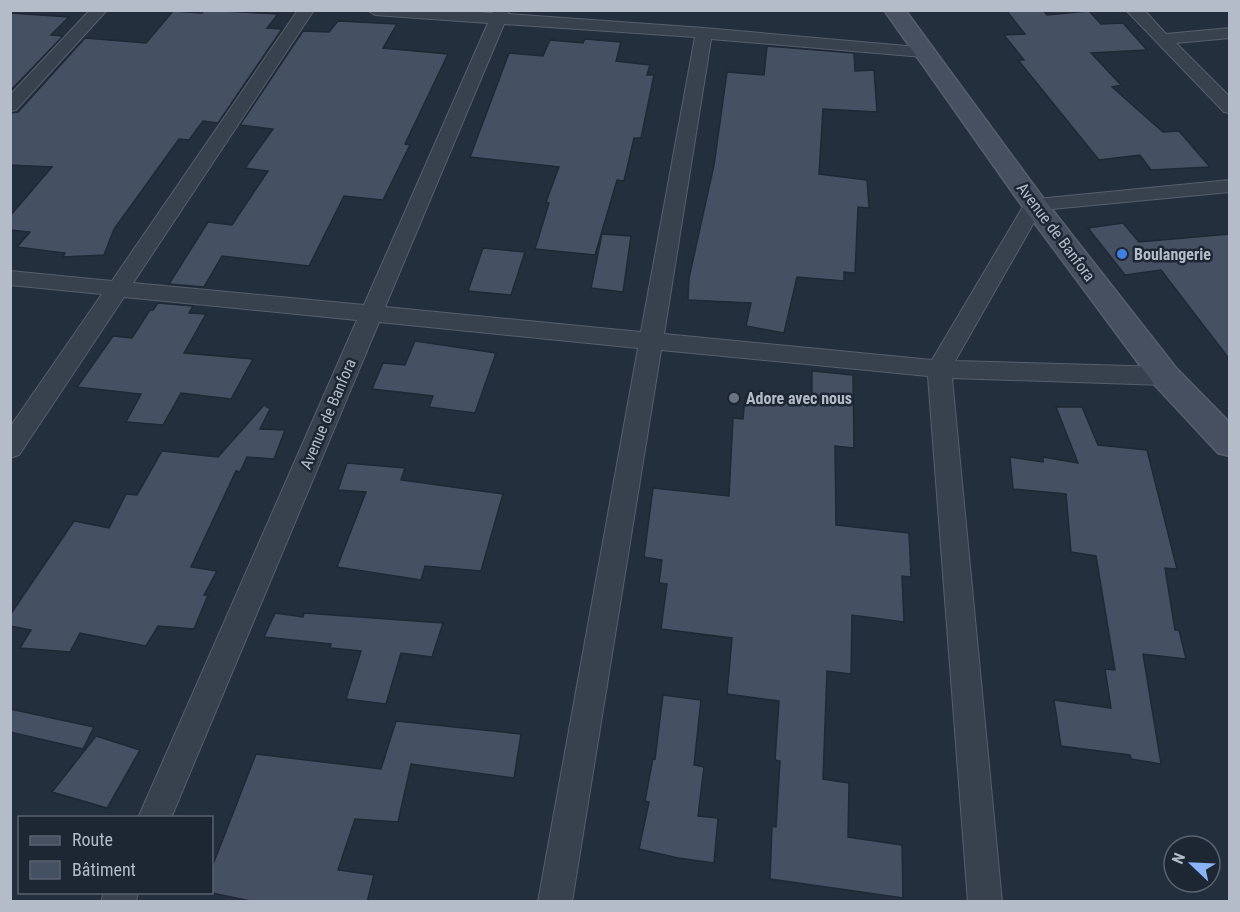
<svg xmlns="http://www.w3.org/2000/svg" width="1240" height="912" font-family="'Roboto Condensed',sans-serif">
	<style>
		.building { fill: #455162; stroke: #1f2835; stroke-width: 1.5 }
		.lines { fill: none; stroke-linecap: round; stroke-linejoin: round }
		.street-casing { stroke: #565f6c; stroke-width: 2 }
		.secondary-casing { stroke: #565f6c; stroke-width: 3 }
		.street { fill: #38414e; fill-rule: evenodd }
		.secondary { fill: #465061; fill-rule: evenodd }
		.shop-dot { fill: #3f7fe0; stroke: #1d2633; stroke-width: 2 }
		.worship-dot { fill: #6b7280; stroke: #1d2633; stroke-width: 2 }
		.labels { text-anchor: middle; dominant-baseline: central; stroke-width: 5; stroke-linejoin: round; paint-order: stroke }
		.street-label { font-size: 16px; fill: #b4bcc9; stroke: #1d2633 }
		.poi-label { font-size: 16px; font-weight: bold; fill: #b4bcc9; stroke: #1d2633; text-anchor: start }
	</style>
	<rect width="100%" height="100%" fill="#242f3e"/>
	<path class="building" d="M 204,10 L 278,14 L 267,28 L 282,29 L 218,123 L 203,121 L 189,140 L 179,139 L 114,229 L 104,255 L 63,257 L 65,253 L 17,247 L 30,232 L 10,230 L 10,216 L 52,167 L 10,165 L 10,113 L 18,112 L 85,38 L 146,43 L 173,11 L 202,13 Z
		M 1006,10 L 1043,10 L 1047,15 L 1089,11 L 1101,24 L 1123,23 L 1147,50 L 1091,53 L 1121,85 L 1112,87 L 1163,132 L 1179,131 L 1210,167 L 1151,170 L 1140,155 L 1099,160 L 1018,60 L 1024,60 L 1004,35 L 1025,34 Z
		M 10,13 L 69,17 L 51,35 L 63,36 L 10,91 Z
		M 338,21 L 397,24 L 383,48 L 448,54 L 405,144 L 410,145 L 383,200 L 344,196 L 309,266 L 222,256 L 204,287 L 169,284 L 208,222 L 232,225 L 268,171 L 245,168 L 273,129 L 240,125 L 303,31 L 329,32 Z
		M 585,39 L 621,42 L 616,61 L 650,65 L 647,75 L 654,75 L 641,138 L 634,138 L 624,181 L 617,180 L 595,255 L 535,249 L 549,203 L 546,202 L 559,167 L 470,157 L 509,53 L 543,56 L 550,40 L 583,43 Z
		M 767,46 L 854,53 L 855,71 L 874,70 L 877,112 L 823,109 L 819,174 L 867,180 L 869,208 L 858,207 L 855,273 L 844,272 L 844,281 L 797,277 L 784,333 L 746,326 L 751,303 L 688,300 L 689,278 L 714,165 L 727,72 L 764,75 Z
		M 1123,223 L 1139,242 L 1230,234 L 1230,360 L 1161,270 L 1125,275 L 1088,228 Z
		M 602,234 L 631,236 L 623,292 L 591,288 Z
		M 483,248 L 525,252 L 511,295 L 468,291 Z
		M 158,303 L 193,306 L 189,313 L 206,314 L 184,353 L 253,359 L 231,399 L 181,393 L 163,425 L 126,422 L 141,394 L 77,387 L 113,336 L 132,338 L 150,310 L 153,310 Z
		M 415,341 L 496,353 L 475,413 L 429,407 L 433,396 L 372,389 L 383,363 L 405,365 Z
		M 812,371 L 853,375 L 854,448 L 835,446 L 836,525 L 909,533 L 911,577 L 902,576 L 904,622 L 852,615 L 851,674 L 827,671 L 823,779 L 849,783 L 848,837 L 902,845 L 903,898 L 770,879 L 772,826 L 776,827 L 780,761 L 775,760 L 779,701 L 727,694 L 732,638 L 661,629 L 667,584 L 659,583 L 662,560 L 644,557 L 653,488 L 729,496 L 733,418 L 743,419 L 745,397 L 812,403 Z
		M 264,405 L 270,409 L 260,429 L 285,430 L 274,459 L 247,457 L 240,472 L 236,471 L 191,567 L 217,571 L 204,595 L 208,595 L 194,629 L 158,626 L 146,646 L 80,633 L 70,652 L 20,648 L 31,630 L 10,626 L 10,615 L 74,521 L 109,528 L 126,494 L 137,495 L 162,451 L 218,457 Z
		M 1056,407 L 1082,407 L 1098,445 L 1147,450 L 1177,569 L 1165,568 L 1175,630 L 1179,630 L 1186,659 L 1143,654 L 1161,764 L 1131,759 L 1130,755 L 1061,746 L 1054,700 L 1111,708 L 1105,669 L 1115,670 L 1096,556 L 1071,552 L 1066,494 L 1013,489 L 1010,457 L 1043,462 L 1043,457 L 1078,463 Z
		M 347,463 L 405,468 L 401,480 L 503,494 L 481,571 L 425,566 L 421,580 L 337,567 L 366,492 L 338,490 Z
		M 275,613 L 303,617 L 304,613 L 443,623 L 432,657 L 401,653 L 386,704 L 346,699 L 361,651 L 330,648 L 331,644 L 264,637 Z
		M 663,695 L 701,700 L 694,765 L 704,767 L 698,816 L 718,818 L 714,863 L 678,858 L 639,849 L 649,802 L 645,801 L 653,758 L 655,759 Z
		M 10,709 L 94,727 L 83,749 L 10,732 Z
		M 396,721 L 521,734 L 514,778 L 411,764 L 398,822 L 355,819 L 338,870 L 374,875 L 367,902 L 255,902 L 212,893 L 212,867 L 256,754 L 381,769 Z
		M 96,736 L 140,750 L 107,808 L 52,792 Z"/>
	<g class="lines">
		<g class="street-casing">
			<path id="street" d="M 90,10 L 107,10 L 16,110 L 10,111 L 10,95 Z
				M 298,10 L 314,10 L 133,283 L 364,305 L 488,23 L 375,15 L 367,10 L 452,10 L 492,13 L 494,10 L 510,10 L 508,14 L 704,28 L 929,48 L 932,52 L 929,56 L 923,57 L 711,39 L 664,334 L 932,360 L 1027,200 L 1230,180 L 1230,192 L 1041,210 L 955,361 L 1165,367 L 1173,370 L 1177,376 L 1173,382 L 1165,385 L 952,378 L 1002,902 L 968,902 L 928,376 L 661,350 L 572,902 L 538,902 L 638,348 L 379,322 L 171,818 L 138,818 L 357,320 L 124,297 L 19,455 L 10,458 L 10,427 L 102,294 L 10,285 L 10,271 L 112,281 ZM 504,24 L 695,37 L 641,332 L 385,307 Z
				M 1126,10 L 1144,10 L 1166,34 L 1230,28 L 1230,38 L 1176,43 L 1230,97 L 1230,113 L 1224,112 Z
				M 104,892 L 138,892 L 136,902 L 101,902 Z"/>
		</g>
		<g class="secondary-casing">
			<path id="secondary" d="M 884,10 L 905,10 L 1043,198 L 1176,368 L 1230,423 L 1230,456 L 1218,453 L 1154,384 L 1025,210 Z"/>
		</g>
		<use href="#street" class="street"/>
		<use href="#secondary" class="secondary"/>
	</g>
	<circle class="shop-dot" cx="1122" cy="254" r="6"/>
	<circle class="worship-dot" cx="734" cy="398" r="6"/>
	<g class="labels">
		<g class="street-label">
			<text transform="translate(1056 232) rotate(53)">Avenue de Banfora</text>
			<text transform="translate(328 414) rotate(-67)">Avenue de Banfora</text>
		</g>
		<g class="poi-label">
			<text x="1134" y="254">Boulangerie</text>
			<text x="746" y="398">Adore avec nous</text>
		</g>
	</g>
	<rect width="1240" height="912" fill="none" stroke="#b4bcc9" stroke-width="24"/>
	<rect x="18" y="816" width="195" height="78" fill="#1d2633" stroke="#59626f" stroke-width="1.5"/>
	<rect x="30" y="836" width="30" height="9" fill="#465061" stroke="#59626f" stroke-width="1.5"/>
	<text x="72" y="846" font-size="18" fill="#b4bcc9">Route</text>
	<rect x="30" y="861" width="30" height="18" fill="#455162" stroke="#59626f" stroke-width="1.5"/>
	<text x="72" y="876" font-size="18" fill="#b4bcc9">Bâtiment</text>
	<g transform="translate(1192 864) rotate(293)"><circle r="28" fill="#1d2633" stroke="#59626f" stroke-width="1.5"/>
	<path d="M0-4.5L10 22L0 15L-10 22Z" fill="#8ab4f8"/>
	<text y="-9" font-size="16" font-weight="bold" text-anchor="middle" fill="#b4bcc9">N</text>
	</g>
</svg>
